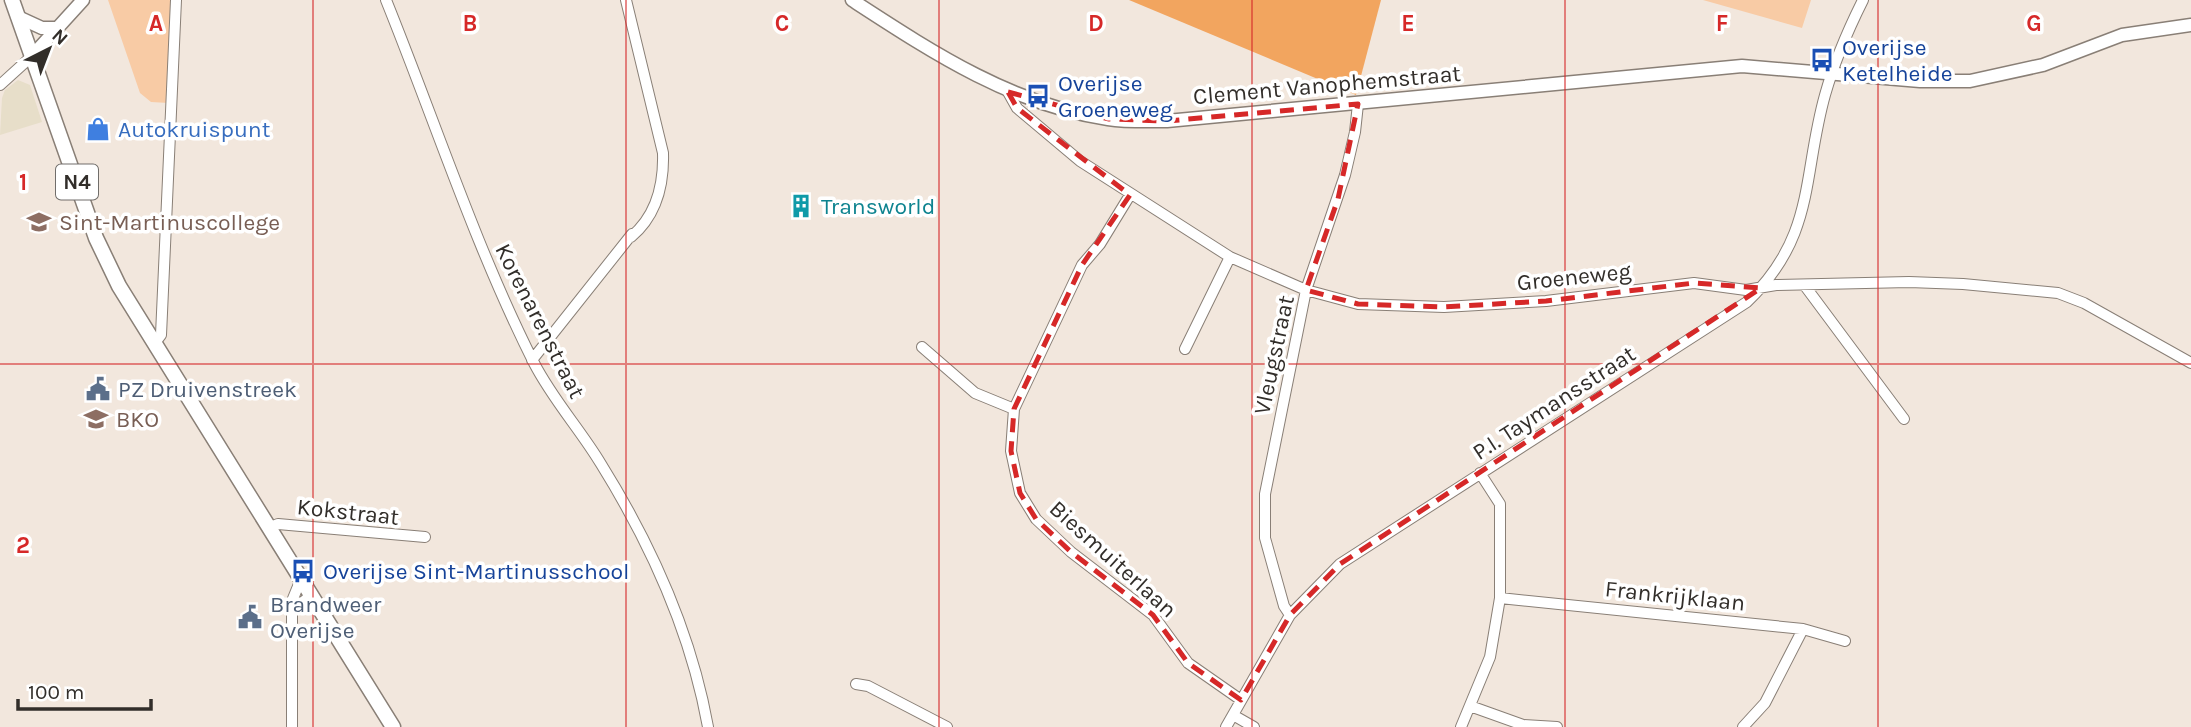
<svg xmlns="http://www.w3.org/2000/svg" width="2191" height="727" font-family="Karla,sans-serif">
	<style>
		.commercial { fill: #e7dec9 }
		.green { fill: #f8cba5 }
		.forest { fill: #f2a55f }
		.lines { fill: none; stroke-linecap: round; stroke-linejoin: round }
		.minor-casing { stroke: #897f76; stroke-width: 12 }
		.tertiary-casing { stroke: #897f76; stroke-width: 15 }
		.primary-casing { stroke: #897f76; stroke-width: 17 }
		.minor { stroke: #fff; stroke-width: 10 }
		.tertiary { stroke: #fff; stroke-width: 12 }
		.primary { stroke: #fff; stroke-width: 14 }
		.marked { fill: none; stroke: #d62828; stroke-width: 5; stroke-dasharray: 14 9; stroke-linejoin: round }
		.grid { fill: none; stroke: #d62828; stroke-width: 2; stroke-opacity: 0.55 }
		.labels { text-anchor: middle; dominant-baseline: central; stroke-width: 7; stroke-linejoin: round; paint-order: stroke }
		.shield { fill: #fff; stroke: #706d6a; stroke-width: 2 }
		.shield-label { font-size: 21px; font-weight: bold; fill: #322e2a }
		.transit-label { font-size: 23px; fill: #164399; stroke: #fff; text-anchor: start }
		.street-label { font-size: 23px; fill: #322e2a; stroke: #fff }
		.shop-label { font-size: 23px; fill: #366cbe; stroke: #fff; text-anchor: start }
		.culture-label { font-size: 23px; fill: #0d838f; stroke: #fff; text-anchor: start }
		.education-label { font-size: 23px; fill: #785e54; stroke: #fff; text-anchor: start }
		.service-label { font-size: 23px; fill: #4e5e75; stroke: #fff; text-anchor: start }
		.grid-label { font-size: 23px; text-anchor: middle; font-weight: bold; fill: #d62828; stroke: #fff; stroke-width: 7; stroke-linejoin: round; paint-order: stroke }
	</style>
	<rect width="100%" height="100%" fill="#f2e7dd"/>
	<path class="commercial" d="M 18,80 L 30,85 L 42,122 L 0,135 L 2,98 L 5,90 Z"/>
	<path class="green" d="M 108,0 L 173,0 L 169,103 L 151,102 L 140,93 Z
		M 1703,0 L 1811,0 L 1802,28 Z"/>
	<path class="forest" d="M 1129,0 L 1381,0 L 1356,95 Z"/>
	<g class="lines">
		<g class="minor-casing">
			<path id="minor" d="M 386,0 C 435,121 475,246 534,363 C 553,400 580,429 601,464 C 652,546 691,632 708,727
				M 626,0 L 663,153 C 664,186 656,216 631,237
				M 0,85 L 32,56
				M 1008,92 L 1017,108 L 1080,161 L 1230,257 L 1306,290 L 1358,304 L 1444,307 L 1546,301 L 1694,283 L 1746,290 L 1776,285 L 1909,282 L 1963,284 L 2058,293 L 2084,303 L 2191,363
				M 1130,195 L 1100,244 L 1082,265 L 1014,409 L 1011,451 L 1020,493 L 1036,519 L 1071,552 L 1153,615 L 1188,663 L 1241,700
				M 1805,286 L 1904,419
				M 154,344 L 161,335 L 176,0
				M 922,347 L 975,393 L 1014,409
				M 1185,349 L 1230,257
				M 532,360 L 632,234
				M 268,528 L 278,524 L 425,537
				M 1500,598 L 1803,629 L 1845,641
				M 292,611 L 311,595
				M 1290,615 L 1284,606 L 1265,538 L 1265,494 L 1306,290 L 1345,175 L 1355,132 L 1358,104
				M 856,684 L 868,686 L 947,727
				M 1470,706 L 1523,725 L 1557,727
				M 1233,715 L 1254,727
				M 292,727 L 292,601 L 301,579
				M 1226,727 L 1290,615 L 1340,564 L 1747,302 C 1816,236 1802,177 1825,95 C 1834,63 1848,30 1863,0
				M 1461,727 L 1490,657 L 1500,598 L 1500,504 L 1480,473
				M 1743,727 L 1765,703 L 1803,629"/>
		</g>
		<g class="tertiary-casing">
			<path id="tertiary" d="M 852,0 C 932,52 1012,105 1108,119 C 1127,122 1148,121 1167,121 L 1742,66 L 1920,81 L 1970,81 L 2043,65 L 2122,35 L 2191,25
				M 18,17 L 42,28 L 56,28
				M 32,56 L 83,0"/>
		</g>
		<g class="primary-casing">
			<path id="primary" d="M 12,0 L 96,238 L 119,286 L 393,727"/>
		</g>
		<use href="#minor" class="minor"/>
		<use href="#tertiary" class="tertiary"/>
		<use href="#primary" class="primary"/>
	</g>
	<path class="marked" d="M 1008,92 L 1109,119 L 1167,121 L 1358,104 L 1338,199 L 1306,290 L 1358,304 L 1444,307 L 1546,301 L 1694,283 L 1761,288 L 1340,564 L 1290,615 L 1241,700 L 1188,663 L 1153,615 L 1071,552 L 1036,519 L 1020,493 L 1011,451 L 1014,409 L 1082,265 L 1130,195 L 1017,108 Z"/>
	<path class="grid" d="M 313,0 L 313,727M 626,0 L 626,727M 939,0 L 939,727M 1252,0 L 1252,727M 1565,0 L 1565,727M 1878,0 L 1878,727M 0,364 L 2191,364"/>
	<defs>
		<g id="bus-bare" transform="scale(1.89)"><path d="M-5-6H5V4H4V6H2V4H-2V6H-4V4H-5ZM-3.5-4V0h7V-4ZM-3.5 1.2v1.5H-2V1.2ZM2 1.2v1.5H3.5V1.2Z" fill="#1a4fb4" stroke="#fff" stroke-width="2.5" paint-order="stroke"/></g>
		<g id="shop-bare" transform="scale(1.89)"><path d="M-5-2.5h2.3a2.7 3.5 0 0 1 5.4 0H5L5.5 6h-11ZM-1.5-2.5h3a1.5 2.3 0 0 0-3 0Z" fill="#3f7fe0" stroke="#fff" stroke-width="2.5" paint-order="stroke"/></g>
		<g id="building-bare" transform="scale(1.89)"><path d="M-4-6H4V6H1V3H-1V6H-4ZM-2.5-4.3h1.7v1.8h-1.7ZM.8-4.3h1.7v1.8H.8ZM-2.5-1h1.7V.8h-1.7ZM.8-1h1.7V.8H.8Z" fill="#0f9aa8" stroke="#fff" stroke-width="2.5" paint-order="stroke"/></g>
		<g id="school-bare" transform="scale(1.89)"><path d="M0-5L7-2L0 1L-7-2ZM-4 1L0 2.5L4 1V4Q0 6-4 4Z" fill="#8d6e63" stroke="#fff" stroke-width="2.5" paint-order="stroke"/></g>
		<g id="civic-bare" transform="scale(1.89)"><path d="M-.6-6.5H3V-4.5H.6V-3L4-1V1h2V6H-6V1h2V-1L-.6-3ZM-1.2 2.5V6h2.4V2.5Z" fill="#5c6f8a" stroke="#fff" stroke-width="2.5" paint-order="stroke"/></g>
	</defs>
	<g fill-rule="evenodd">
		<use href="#bus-bare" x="1822" y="60"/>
		<use href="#bus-bare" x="1038" y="96"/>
		<use href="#shop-bare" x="98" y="129"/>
		<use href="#building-bare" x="801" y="206"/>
		<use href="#school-bare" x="39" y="222"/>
		<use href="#civic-bare" x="98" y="389"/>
		<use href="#school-bare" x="96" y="419"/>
		<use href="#bus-bare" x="303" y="571"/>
		<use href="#civic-bare" x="250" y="617"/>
	</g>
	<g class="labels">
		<rect class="shield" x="56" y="164.5" width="42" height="35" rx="5"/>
		<g class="shield-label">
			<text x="77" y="182">N4</text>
		</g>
		<g class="transit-label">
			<text x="1842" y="47">Overijse<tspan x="1842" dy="26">Ketelheide</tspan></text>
			<text x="1058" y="83">Overijse<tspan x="1058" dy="26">Groeneweg</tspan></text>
			<text x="323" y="571">Overijse Sint-Martinusschool</text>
		</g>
		<g class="street-label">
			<text transform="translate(1327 85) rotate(-5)">Clement Vanophemstraat</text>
			<text transform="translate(1574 277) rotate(-6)">Groeneweg</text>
			<text transform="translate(540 321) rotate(63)">Korenarenstraat</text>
			<text transform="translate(1274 355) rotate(-78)">Vleugstraat</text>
			<text transform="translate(1554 403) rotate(-33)">P.I. Taymansstraat</text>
			<text transform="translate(348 512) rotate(6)">Kokstraat</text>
			<text transform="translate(1113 559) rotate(42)">Biesmuiterlaan</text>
			<text transform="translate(1675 596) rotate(6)">Frankrijklaan</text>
		</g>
		<g class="shop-label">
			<text x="118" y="129">Autokruispunt</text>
		</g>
		<g class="culture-label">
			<text x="821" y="206">Transworld</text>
		</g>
		<g class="education-label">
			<text x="59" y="222">Sint-Martinuscollege</text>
			<text x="116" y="419">BKO</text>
		</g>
		<g class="service-label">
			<text x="118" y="389">PZ Druivenstreek</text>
			<text x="270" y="604">Brandweer<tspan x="270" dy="26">Overijse</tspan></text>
		</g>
	</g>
	<g class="grid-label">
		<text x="156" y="31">A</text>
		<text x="470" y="31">B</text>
		<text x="782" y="31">C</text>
		<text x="1096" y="31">D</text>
		<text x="1408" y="31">E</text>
		<text x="1722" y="31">F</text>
		<text x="2034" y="31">G</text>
		<text x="23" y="190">1</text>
		<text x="23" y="553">2</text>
	</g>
	<g transform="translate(49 49) rotate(42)" stroke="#ffffff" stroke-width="5" paint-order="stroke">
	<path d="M0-5L12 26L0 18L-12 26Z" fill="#322e2a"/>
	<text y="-10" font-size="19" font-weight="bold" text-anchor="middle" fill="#322e2a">N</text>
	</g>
	<path d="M18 699v10h133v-10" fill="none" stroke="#322e2a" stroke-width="3.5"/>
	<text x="28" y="699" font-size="21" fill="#322e2a" stroke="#ffffff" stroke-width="5" paint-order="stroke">100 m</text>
</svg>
